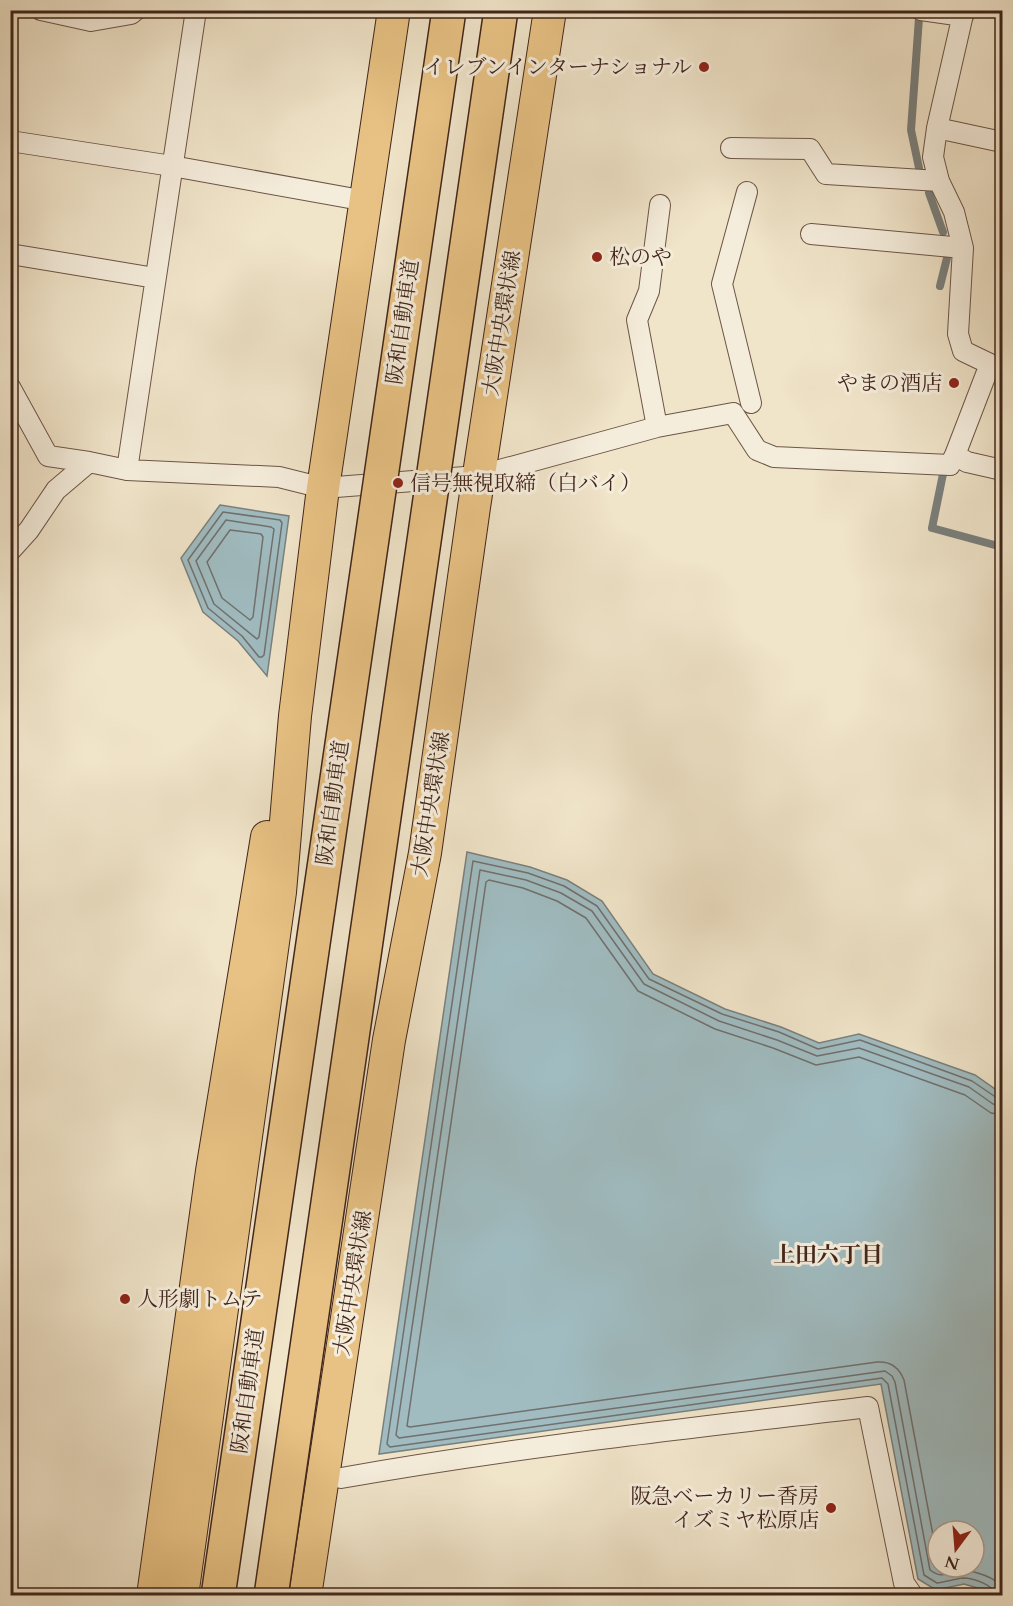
<svg xmlns="http://www.w3.org/2000/svg" width="1013" height="1606" font-family="Cardo,'Noto Serif JP',serif">
	<style>
		.water { fill: #a0bcc1; stroke: #7a807e; stroke-width: 1.5; fill-rule: evenodd }
		.lines { fill: none; stroke-linecap: round; stroke-linejoin: round }
		.shore { stroke: #70706e; stroke-width: 1.5 }
		.stream { stroke: #7a807e; stroke-width: 8 }
		.minor-casing { stroke: #6d5546; stroke-width: 22 }
		.primary-casing { stroke: #41251a; stroke-width: 34 }
		.minor { stroke: #f5eddc; stroke-width: 20 }
		.primary { stroke: #e8c284; stroke-width: 32 }
		.motorway-bridge-casing { stroke: #41251a; stroke-width: 36; stroke-linecap: butt }
		.motorway-bridge { stroke: #e8c284; stroke-width: 33 }
		.poi-dot { fill: #8f2418; stroke: #f5eddc; stroke-width: 2 }
		.labels { text-anchor: middle; dominant-baseline: central; stroke-width: 6; stroke-linejoin: round; paint-order: stroke }
		.poi-label { font-size: 21px; fill: #41251a; stroke: #f5eddc; text-anchor: end }
		.street-label { font-size: 21px; fill: #41251a; stroke: #f5eddc }
		.neighbourhood-label { font-size: 22px; font-weight: bold; fill: #41251a; stroke: #f5eddc }
	</style>
	<rect width="100%" height="100%" fill="#f0e4c9"/>
	<filter id="stains"><feTurbulence type="fractalNoise" baseFrequency=".00333" numOctaves="4"/><feColorMatrix values="0 0 0 0 .2 0 0 0 0 .09 0 0 0 0 .02 0 0 0 .5 -.17"/></filter>
	<radialGradient id="worn" r=".72"><stop offset=".6" stop-color="#630" stop-opacity="0"/><stop offset="1" stop-color="#630" stop-opacity=".3"/></radialGradient>
	<path class="water" d="M 220,505 L 289,516 L 267,676 L 238,641 L 203,612 L 181,558 Z
		M 467,852 L 530,867 L 567,880 L 602,901 L 653,974 L 725,1009 L 781,1027 L 819,1043 L 859,1034 L 975,1075 L 1002,1094 L 1002,1595 L 964,1584 L 936,1590 L 918,1579 L 881,1384 L 379,1454 ZM 938,1531 L 974,1531 L 974,1567 L 938,1567 Z"/>
	<g class="lines">
		<path class="shore" d="M 223,512 L 280,520 L 282,523 L 264,655 L 262,657 L 259,657 L 242,636 L 208,608 L 188,560 Z
			M 226,520 L 271,527 L 274,529 L 259,637 L 257,639 L 214,604 L 196,561 Z
			M 230,530 L 261,534 L 263,537 L 253,617 L 250,620 L 222,598 L 207,562 Z
			M 1002,1106 L 993,1104 L 969,1087 L 859,1048 L 817,1056 L 777,1040 L 719,1021 L 644,984 L 592,911 L 561,893 L 526,880 L 480,870 L 396,1435 L 399,1438 L 885,1371 L 892,1376 L 895,1382 L 930,1570 C 943,1580 949,1571 963,1571 C 974,1570 996,1578 1002,1587
			M 938,1562 L 904,1380 C 899,1367 890,1361 877,1362 L 410,1427 L 407,1426 L 486,882 L 489,880 L 523,888 L 557,901 L 586,918 L 638,991 L 715,1029 L 773,1048 L 816,1065 L 859,1057 L 965,1095 L 991,1113 L 1002,1115
			M 996,1596 C 995,1585 973,1578 963,1578 C 954,1579 945,1582 937,1583 L 924,1575 L 888,1384 L 882,1378 L 390,1447 L 387,1444 L 473,861 L 528,873 L 564,886 L 597,906 L 649,979 L 722,1014 L 779,1032 L 818,1049 L 860,1040 L 972,1081 L 997,1098 L 1002,1098"/>
		<path class="stream" d="M 919,18 L 911,130 L 919,168
			M 929,193 L 943,232
			M 940,286 L 947,258
			M 943,474 L 932,528 L 1002,547"/>
		<g class="minor-casing">
			<path id="minor" d="M 41,10 L 91,21 L 131,14 L 136,10
				M 921,10 L 963,16
				M 964,10 L 937,128 L 933,157 L 939,181 L 954,212 L 963,248 L 958,334 L 963,351 L 990,364 L 955,455 L 967,462 L 1002,470
				M 937,128 L 1002,142
				M 10,141 L 172,166 L 366,201
				M 731,148 L 810,149 L 826,174 L 939,181
				M 747,192 L 722,284 L 751,403
				M 811,234 L 963,248
				M 10,254 L 155,278
				M 10,387 L 48,456 L 89,462
				M 657,427 L 637,320 L 649,291 L 660,205
				M 127,470 L 196,10
				M 10,551 L 29,530 L 56,490 L 89,462 L 127,470 L 279,477 L 323,488 L 478,476 L 657,427 L 733,413 L 757,450 L 774,457 L 950,465 L 955,455
				M 341,1478 C 516,1447 692,1428 868,1407 L 904,1583 L 913,1596"/>
		</g>
		<g class="primary-casing">
			<path id="primary" d="M 153,1596 L 212,1171 L 267,837
				M 182,1596 L 280,892 L 295,716 L 323,488 L 394,10
				M 305,1596 L 389,1040 L 425,853 L 474,507 L 550,10"/>
		</g>
		<use href="#minor" class="minor"/>
		<use href="#primary" class="primary"/>
		<g class="motorway-bridge-casing">
			<path id="motorway-bridge" d="M 218,1596 L 449,10
				M 271,1596 L 501,10"/>
		</g>
		<use href="#motorway-bridge" class="motorway-bridge"/>
	</g>
	<g class="poi-dot">
		<circle cx="704" cy="67" r="6"/>
		<circle cx="597" cy="257" r="6"/>
		<circle cx="954" cy="383" r="6"/>
		<circle cx="398" cy="483" r="6"/>
		<circle cx="125" cy="1299" r="6"/>
		<circle cx="831" cy="1508" r="6"/>
	</g>
	<g class="labels">
		<g class="poi-label">
			<text x="692" y="67">イレブンインターナショナル</text>
			<text x="609" y="257" text-anchor="start">松のや</text>
			<text x="942" y="383">やまの酒店</text>
			<text x="410" y="483" text-anchor="start">信号無視取締（白バイ）</text>
			<text x="137" y="1299" text-anchor="start">人形劇トムテ</text>
			<text x="819" y="1496">阪急ベーカリー香房<tspan x="819" dy="24">イズミヤ松原店</tspan></text>
		</g>
		<g class="street-label">
			<text transform="translate(403 322) rotate(-82)">阪和自動車道</text>
			<text transform="translate(502 323) rotate(-81)">大阪中央環状線</text>
			<text transform="translate(333 803) rotate(-82)">阪和自動車道</text>
			<text transform="translate(431 804) rotate(-81)">大阪中央環状線</text>
			<text transform="translate(353 1283) rotate(-81)">大阪中央環状線</text>
			<text transform="translate(248 1391) rotate(-82)">阪和自動車道</text>
		</g>
		<g class="neighbourhood-label">
			<text x="828" y="1255">上田六丁目</text>
		</g>
	</g>
	<rect width="1013" height="1606" fill="none" stroke="#f0e4c9" stroke-width="36"/>
	<rect x="12" y="12" width="989" height="1582" fill="none" stroke="#41251a" stroke-width="3"/>
	<rect x="18" y="18" width="977" height="1570" fill="none" stroke="#41251a" stroke-width="1.5"/>
	<g transform="translate(956 1549) rotate(196)"><circle r="28" fill="#f5eddc" stroke="#ad9d8e" stroke-width="1.5"/>
	<path d="M0-4.5L10 22L0 15L-10 22Z" fill="#8f2418"/>
	<text y="-9" font-size="16" font-weight="bold" text-anchor="middle" fill="#41251a">N</text>
	</g>
	<rect width="100%" height="100%" filter="url(#stains)"/>
	<rect width="100%" height="100%" fill="url(#worn)"/>
</svg>
